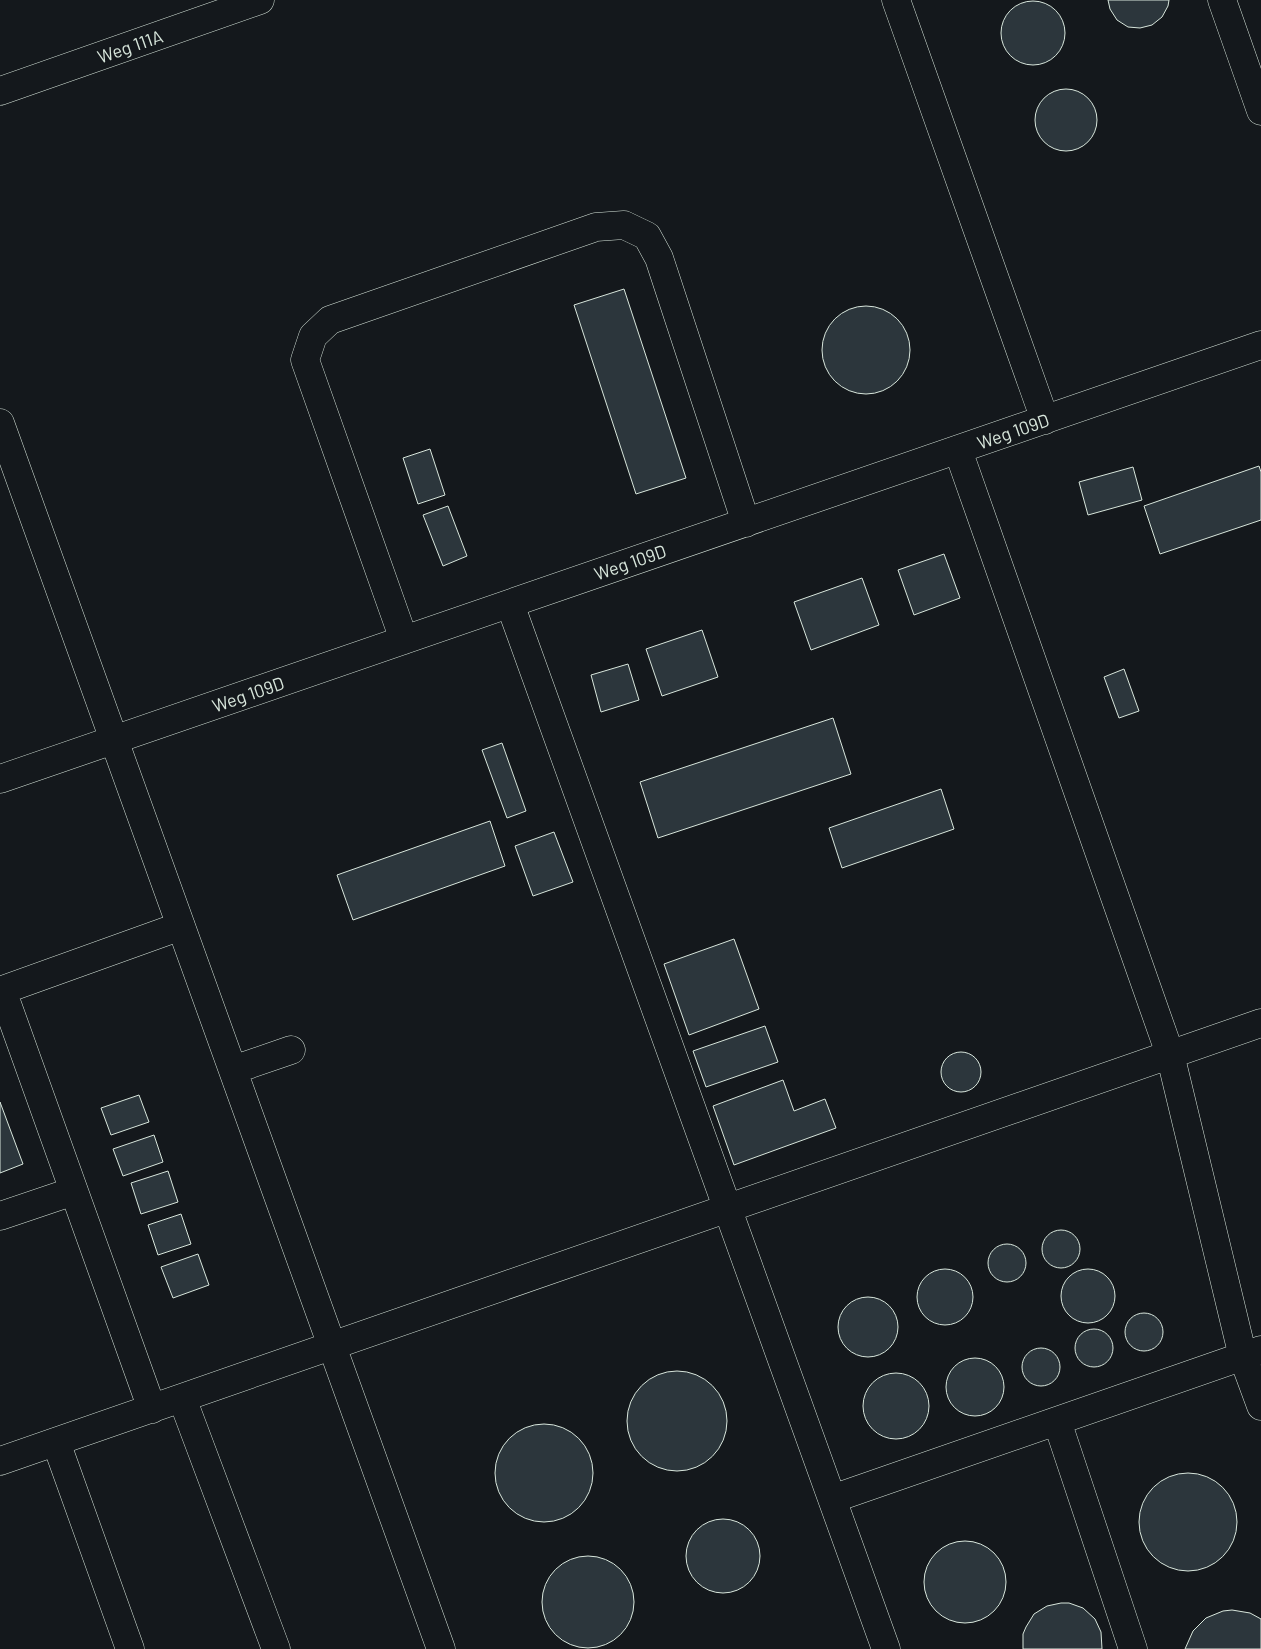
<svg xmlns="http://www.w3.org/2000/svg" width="1261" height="1649" font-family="Barlow,sans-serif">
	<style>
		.building { fill: #2c363c; stroke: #d8e6dc }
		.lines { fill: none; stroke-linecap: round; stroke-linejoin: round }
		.minor-casing { stroke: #d8e6dc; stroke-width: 29 }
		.minor { stroke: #14181c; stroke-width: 28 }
		.labels { text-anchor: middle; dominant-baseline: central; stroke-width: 4; stroke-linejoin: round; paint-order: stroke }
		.street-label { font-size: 18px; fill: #d8e6dc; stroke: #14181c }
	</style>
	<rect width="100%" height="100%" fill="#14181c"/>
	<path class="building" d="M 1108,0 L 1169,0 L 1168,6 L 1162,17 L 1152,25 L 1140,28 L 1128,27 L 1117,20 L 1110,9 Z
		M1001 33a32 32 0 1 1 64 0a32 32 0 1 1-64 0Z
		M1035 120a31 31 0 1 1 62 0a31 31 0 1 1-62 0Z
		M 624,289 L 686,478 L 636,494 L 574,305 Z
		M822 350a44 44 0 1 1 88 0a44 44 0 1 1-88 0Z
		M 430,449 L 445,495 L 418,504 L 403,458 Z
		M 1259,466 L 1261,472 L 1261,520 L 1160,554 L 1144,506 Z
		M 1133,467 L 1142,500 L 1088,515 L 1079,482 Z
		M 448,506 L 467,556 L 443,566 L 423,515 Z
		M 944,554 L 960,598 L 914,615 L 898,570 Z
		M 862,578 L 879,625 L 811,650 L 794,602 Z
		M 702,630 L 718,677 L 662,696 L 646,649 Z
		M 628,664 L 639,700 L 601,712 L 591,675 Z
		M 1124,669 L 1139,711 L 1119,718 L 1104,677 Z
		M 833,718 L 851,774 L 658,838 L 640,782 Z
		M 502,743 L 526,811 L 507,818 L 482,750 Z
		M 941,789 L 954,829 L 842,868 L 829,828 Z
		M 490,821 L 505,866 L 353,920 L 337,875 Z
		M 554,832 L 573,882 L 533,896 L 515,846 Z
		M 734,939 L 759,1009 L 689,1035 L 664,964 Z
		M 765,1026 L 778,1062 L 706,1087 L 693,1051 Z
		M941 1072a20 20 0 1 1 40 0a20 20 0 1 1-40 0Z
		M 783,1080 L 794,1111 L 825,1099 L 836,1128 L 734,1165 L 713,1106 Z
		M 139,1095 L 149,1122 L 111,1135 L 101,1108 Z
		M 0,1102 L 23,1164 L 0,1173 Z
		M 154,1135 L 163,1162 L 123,1176 L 113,1149 Z
		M 168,1171 L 178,1202 L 141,1214 L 131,1183 Z
		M 181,1214 L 191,1244 L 158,1255 L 148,1225 Z
		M1042 1249a19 19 0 1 1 38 0a19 19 0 1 1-38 0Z
		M988 1263a19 19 0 1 1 38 0a19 19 0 1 1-38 0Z
		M 198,1254 L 209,1285 L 173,1298 L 161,1267 Z
		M1061 1296a27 27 0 1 1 54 0a27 27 0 1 1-54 0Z
		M917 1297a28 28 0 1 1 56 0a28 28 0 1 1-56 0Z
		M838 1327a30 30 0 1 1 60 0a30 30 0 1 1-60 0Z
		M1125 1332a19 19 0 1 1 38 0a19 19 0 1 1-38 0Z
		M1075 1348a19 19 0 1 1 38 0a19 19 0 1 1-38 0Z
		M1022 1367a19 19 0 1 1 38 0a19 19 0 1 1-38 0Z
		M946 1387a29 29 0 1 1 58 0a29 29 0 1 1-58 0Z
		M627 1421a50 50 0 1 1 100 0a50 50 0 1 1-100 0Z
		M863 1406a33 33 0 1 1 66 0a33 33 0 1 1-66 0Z
		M495 1473a49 49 0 1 1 98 0a49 49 0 1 1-98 0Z
		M1139 1522a49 49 0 1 1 98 0a49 49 0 1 1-98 0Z
		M686 1556a37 37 0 1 1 74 0a37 37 0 1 1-74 0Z
		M924 1582a41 41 0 1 1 82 0a41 41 0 1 1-82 0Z
		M542 1602a46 46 0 1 1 92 0a46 46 0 1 1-92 0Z
		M 1061,1603 L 1069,1603 L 1083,1608 L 1095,1619 L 1101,1632 L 1102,1649 L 1023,1649 L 1023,1634 L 1026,1627 L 1034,1614 L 1047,1606 Z
		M 1232,1610 L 1250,1613 L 1261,1619 L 1261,1649 L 1185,1649 L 1193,1631 L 1206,1618 L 1223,1611 Z"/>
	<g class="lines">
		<g class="minor-casing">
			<path id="minor" d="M 896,0 L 1045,420
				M 1222,0 L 1261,111
				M 0,91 L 260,0
				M 0,423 L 441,1649
				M 958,450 L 1170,1054 L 1243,1357 L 1261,1406
				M 510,604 L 886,1649
				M 404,640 L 305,360 L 313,336 L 330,320 L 596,227 L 624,225 L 647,236 L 659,258 L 746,523
				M 0,779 L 1261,345
				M 2,990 L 152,1409
				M 0,991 L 181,926
				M 233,1070 L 291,1050
				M 0,1216 L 74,1191
				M 182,1398 L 276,1649
				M 1057,1421 L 1133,1649
				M 56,1442 L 130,1649
				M 0,1461 L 1261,1023
				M 832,1499 L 1261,1350"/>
		</g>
		<use href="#minor" class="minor"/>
	</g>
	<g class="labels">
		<g class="street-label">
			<text transform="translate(130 46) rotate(-19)">Weg 111A</text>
			<text transform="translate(1013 431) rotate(-19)">Weg 109D</text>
			<text transform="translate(630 562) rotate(-19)">Weg 109D</text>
			<text transform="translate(248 694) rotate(-19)">Weg 109D</text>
		</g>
	</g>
</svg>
